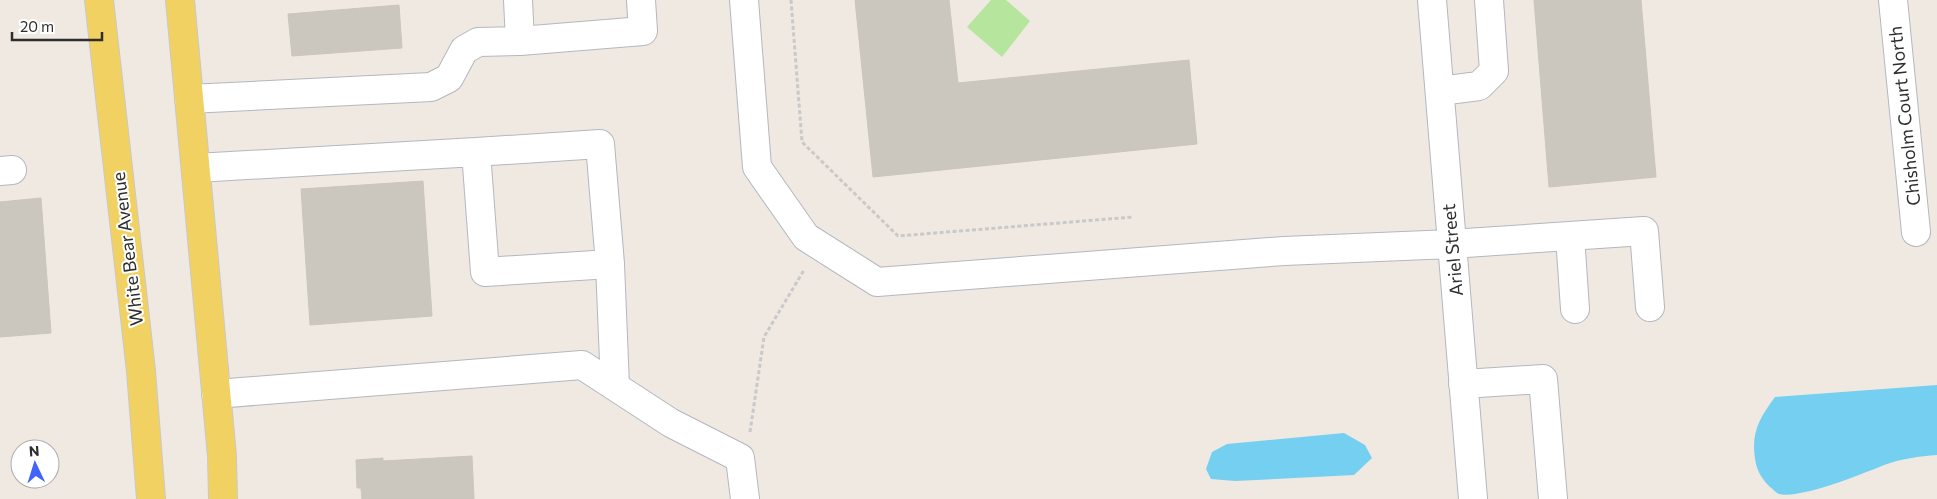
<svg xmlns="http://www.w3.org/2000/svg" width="1937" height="499" font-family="Commissioner,sans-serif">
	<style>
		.green { fill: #b6e59e }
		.water { fill: #75cff0 }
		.building { fill: #cbc7bf; stroke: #cbc5ba }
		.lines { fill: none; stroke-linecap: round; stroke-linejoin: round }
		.minor-casing { stroke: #b4b7c1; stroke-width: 30 }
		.major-casing { stroke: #c9c9c9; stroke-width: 30 }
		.path { stroke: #c9c9c9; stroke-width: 3; stroke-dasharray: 4 2.5; stroke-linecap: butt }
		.minor { stroke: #fff; stroke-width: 28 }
		.major { stroke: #f2d163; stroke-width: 28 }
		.labels { text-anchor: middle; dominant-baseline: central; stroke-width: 4; stroke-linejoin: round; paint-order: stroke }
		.street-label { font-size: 18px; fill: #2e2e2e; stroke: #fff }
	</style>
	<rect width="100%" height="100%" fill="#efe9e1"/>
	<path class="green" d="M 991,0 L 1006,0 L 1030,21 L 1002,57 L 967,27 Z"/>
	<path class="water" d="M 1937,385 L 1937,455 C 1920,456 1900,459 1884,465 C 1862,474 1801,499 1779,494 C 1776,493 1773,489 1770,487 C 1764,481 1758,473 1756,464 C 1750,435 1758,420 1775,397 Z
		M 1344,433 L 1365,445 L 1372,458 L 1354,475 L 1235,481 L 1211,479 L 1206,469 L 1212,452 L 1227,444 Z"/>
	<path class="building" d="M 855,0 L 949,0 L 958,83 L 1189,60 L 1197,144 L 873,177 Z
		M 1534,0 L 1641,0 L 1656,177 L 1549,187 Z
		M 399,5 L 402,48 L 292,56 L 288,14 Z
		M 423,181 L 432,316 L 310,325 L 301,189 Z
		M 41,198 L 51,333 L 0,337 L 0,202 Z
		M 472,456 L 474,499 L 362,499 L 361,488 L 357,488 L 356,460 L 383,458 L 383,461 Z"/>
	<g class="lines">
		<g class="minor-casing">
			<path id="minor" d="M 518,0 L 520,41
				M 744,0 L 757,167 L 806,237 L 877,282 L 1284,251 L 1451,244 L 1644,231 L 1650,307
				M 1432,0 L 1473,499
				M 1893,0 L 1916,232
				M 1440,91 L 1479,86 L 1494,71 L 1489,0
				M 189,99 L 431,87 L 449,78 L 464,50 L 478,42 L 520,41 L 643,31 L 641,0
				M 196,168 L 476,152 L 485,272 L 610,264 L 600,144 L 476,152
				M 0,171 L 12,170
				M 1570,236 L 1575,309
				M 610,264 L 615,386
				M 1463,384 L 1543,379 L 1553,499
				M 216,394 L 582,365 L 671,423 L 740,458 L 745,499"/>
		</g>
		<g class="major-casing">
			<path id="major" d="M 99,0 L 141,371 L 151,499
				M 180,0 L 222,456 L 223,499"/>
		</g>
		<path class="path" d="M 791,0 L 802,142 L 898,236 L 1133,217
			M 750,432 L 764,337 L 804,270"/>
		<use href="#minor" class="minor"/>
		<use href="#major" class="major"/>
	</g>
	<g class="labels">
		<g class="street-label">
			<text transform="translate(1904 116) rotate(-96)">Chisholm Court North</text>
			<text transform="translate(127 249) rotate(-97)">White Bear Avenue</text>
			<text transform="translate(1452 250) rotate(-95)">Ariel Street</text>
		</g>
	</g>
	<g transform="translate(35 464) rotate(356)"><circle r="24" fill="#ffffff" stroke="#ababab"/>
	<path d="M0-4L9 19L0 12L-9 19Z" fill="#4264fb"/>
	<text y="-8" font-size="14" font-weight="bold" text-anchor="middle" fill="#2e2e2e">N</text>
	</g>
	<path d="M12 32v8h90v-8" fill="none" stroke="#2e2e2e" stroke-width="2.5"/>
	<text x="20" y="32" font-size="15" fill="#2e2e2e" stroke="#ffffff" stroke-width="4" paint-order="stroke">20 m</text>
</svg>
